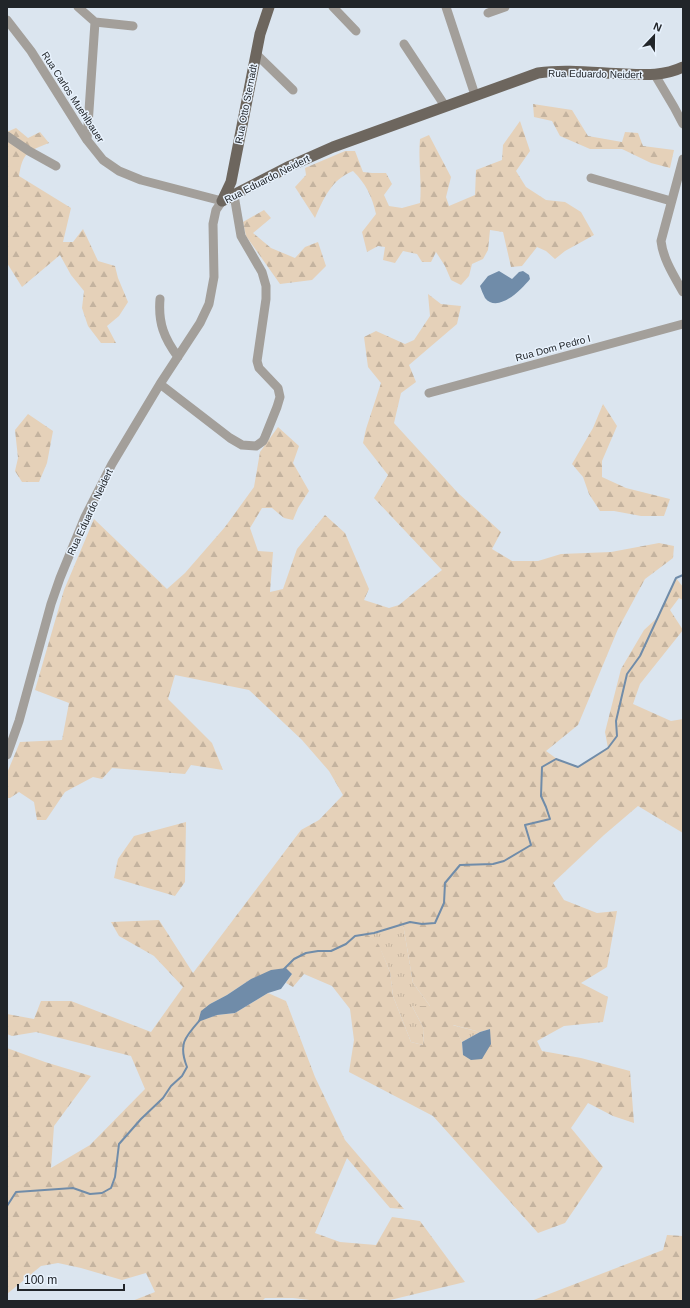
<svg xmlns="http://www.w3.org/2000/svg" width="690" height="1308" font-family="Arial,sans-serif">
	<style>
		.grass { fill: url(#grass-tufts) }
		.forest { fill: url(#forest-firs); fill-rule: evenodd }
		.water { fill: #708ca9 }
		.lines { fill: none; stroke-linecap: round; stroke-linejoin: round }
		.stream { stroke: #708ca9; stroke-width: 2 }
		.minor { stroke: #a39f9a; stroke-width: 9 }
		.major { stroke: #6d665e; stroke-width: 11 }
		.labels { text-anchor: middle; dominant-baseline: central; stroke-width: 3; stroke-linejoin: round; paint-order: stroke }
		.street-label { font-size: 10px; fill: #212529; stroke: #e8f2fd }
	</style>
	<defs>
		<pattern id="grass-tufts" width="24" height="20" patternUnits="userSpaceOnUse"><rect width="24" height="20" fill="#e5d1b9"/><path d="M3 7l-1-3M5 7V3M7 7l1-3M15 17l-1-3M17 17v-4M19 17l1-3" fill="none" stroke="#c4b39f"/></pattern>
		<pattern id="forest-firs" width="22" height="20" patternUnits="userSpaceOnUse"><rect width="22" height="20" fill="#e5d1b9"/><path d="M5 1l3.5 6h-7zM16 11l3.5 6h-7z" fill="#c4b39f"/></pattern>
	</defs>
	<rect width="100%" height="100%" fill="#dbe5ef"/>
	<path class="grass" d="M 403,924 L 413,983 L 430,1006 L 412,1006 L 424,1029 L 423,1045 L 411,1042 L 393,996 L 390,972 L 379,946 L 367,934 L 374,933 Z
		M 452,1025 L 480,1032 L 462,1042 Z"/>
	<path class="forest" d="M 533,104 L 572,110 L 588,136 L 622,142 L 625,132 L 638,133 L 643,146 L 674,150 L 670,168 L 651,163 L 622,149 L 590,149 L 560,136 L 552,121 L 534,117 Z
		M 520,121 L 530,151 L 516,171 L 526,187 L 546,200 L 565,202 L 581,212 L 594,235 L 565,251 L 555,259 L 546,251 L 537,247 L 522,266 L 511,267 L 503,232 L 490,230 L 488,250 L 483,259 L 472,264 L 469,276 L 461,285 L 451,280 L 445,266 L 436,252 L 431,262 L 422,262 L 417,254 L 403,251 L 395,263 L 383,260 L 385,247 L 378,246 L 367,252 L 362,232 L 376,214 C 372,196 366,184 353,171 C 331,180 324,198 315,218 L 295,187 L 306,175 L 305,168 L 345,151 L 355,151 L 363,172 L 372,173 L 386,173 L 392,184 L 384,195 L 389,206 L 402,208 L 420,203 C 422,182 418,161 420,139 L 429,135 L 451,177 L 446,197 L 449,206 L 475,195 L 476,170 L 502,160 L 503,145 Z
		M 16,128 L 28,138 L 40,132 L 49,143 C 27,152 23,152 19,176 L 71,208 L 63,242 L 73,242 L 83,229 L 98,261 L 115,266 L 118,278 L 128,302 L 119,316 L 107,326 L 116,343 L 101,343 L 88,326 L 82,308 L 84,291 L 71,275 L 60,255 L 22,287 L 7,263 L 7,132 Z
		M 264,210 L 271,218 L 253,233 L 271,248 L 295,258 L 305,247 L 318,242 L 326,266 L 312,280 L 280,284 L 246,236 L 243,222 Z
		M 428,294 L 441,304 L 461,306 L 457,324 L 409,365 L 416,382 L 401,393 L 394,423 L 458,493 L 501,532 L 492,549 L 512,561 L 538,561 L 561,554 L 611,552 L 659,543 L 674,546 L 673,558 L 645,579 L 618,629 L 578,725 L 546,751 L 557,759 L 578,767 L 608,748 L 605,732 L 621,669 L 644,630 L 657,618 L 676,578 L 683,587 L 683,600 L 679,598 L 670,610 L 683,630 L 640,684 L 633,704 L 671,721 L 683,719 L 683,833 L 638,806 L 604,835 L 553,883 L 564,900 L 597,913 L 617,911 L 607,967 L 581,983 L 608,997 L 603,1022 L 564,1026 L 537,1041 L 542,1051 L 581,1058 L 630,1071 L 634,1123 L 613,1116 L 588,1103 L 571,1128 L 603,1167 L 565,1223 L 538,1233 L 433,1116 L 349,1072 L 354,1040 L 350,1009 L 332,986 L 304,974 L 293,987 L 286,983 L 292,974 L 251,979 L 227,995 L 210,1004 L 199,1021 L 217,1015 L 235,1013 L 268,993 L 286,1001 L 315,1077 L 345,1140 L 404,1209 L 390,1208 L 347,1158 L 315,1233 L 340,1242 L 376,1245 L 392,1217 L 420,1221 L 465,1282 L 386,1301 L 318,1301 L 293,1298 L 265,1298 L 262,1301 L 132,1301 L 155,1292 L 146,1273 L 122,1280 L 81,1268 L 58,1263 L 41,1266 L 7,1294 L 7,1048 L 45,1062 L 91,1076 L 54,1126 L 51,1168 L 90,1145 L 145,1089 L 131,1056 L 36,1032 L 12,1036 L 7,1034 L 7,1014 L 34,1019 L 41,1001 L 71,1001 L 151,1032 L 183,987 L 154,956 L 119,936 L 111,922 L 159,920 L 193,973 L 301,830 L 319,820 L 343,795 L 329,771 L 302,740 L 249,690 L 175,675 L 168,699 L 212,743 L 223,770 L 191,765 L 185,774 L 112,768 L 102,779 L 93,777 L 65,792 L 46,820 L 37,820 L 34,802 L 19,792 L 10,798 L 7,798 L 7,773 L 20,742 L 62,740 L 69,703 L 35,690 L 64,590 L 94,519 L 167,589 L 185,573 L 225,527 L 254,487 L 260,452 L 278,427 L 299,446 L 293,463 L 309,491 L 298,508 L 293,520 L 284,518 L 272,508 L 262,508 L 250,528 L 258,551 L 273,552 L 270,592 L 283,589 L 297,549 L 325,515 L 345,533 L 369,589 L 364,600 L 389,608 L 399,605 L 442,570 L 374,498 L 388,475 L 363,443 L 366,429 L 381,383 L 368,367 L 364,337 L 376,331 L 405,344 L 414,340 L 430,316 ZM 403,924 L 413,983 L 430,1006 L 412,1006 L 424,1029 L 423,1045 L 411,1042 L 393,996 L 390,972 L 379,945 L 367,934 ZM 453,1025 L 480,1032 L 490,1029 L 463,1055 L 462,1042 Z
		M 603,404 L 617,426 L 602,461 L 602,477 L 626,488 L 670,499 L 664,516 L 641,516 L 614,511 L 600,511 L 589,494 L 583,477 L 572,464 L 593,428 Z
		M 28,414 L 53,431 L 47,463 L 39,482 L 22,482 L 15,471 L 18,458 L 15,430 Z
		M 186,822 L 185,882 L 175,896 L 114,878 L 118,859 L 134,836 Z
		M 667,1235 L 683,1236 L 683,1301 L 531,1301 L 663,1250 Z"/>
	<path class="water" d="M 499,271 L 512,279 L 519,272 L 523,271 L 529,275 L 530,279 C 522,289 498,314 485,298 C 483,294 481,289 480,286 L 488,276 Z
		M 286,968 L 292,974 L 281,989 L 268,993 L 235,1013 L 217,1015 L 198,1022 L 201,1011 L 210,1004 L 227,995 L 251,979 L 271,970 Z
		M 490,1029 L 491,1044 L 482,1059 L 471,1060 L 463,1055 L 462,1042 L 480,1032 Z"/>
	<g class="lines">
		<path class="stream" d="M 284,969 L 294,959 L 306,953 L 318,951 L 331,951 L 346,944 L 355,936 L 374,933 L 410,922 L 422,924 L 435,923 L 444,903 L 445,883 L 460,865 L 493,864 L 504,861 L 531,845 L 525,825 L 550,819 L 546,807 L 541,796 L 542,767 L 556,759 L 578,767 L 608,748 L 617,736 L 616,721 L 627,674 L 640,656 L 676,578 L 683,575
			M 7,1206 L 16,1192 L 73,1188 L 90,1194 L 102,1193 L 111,1188 L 115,1177 L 119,1144 L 141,1119 L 163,1098 L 171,1086 L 182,1076 L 187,1067 C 178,1044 185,1037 200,1020"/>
		<path class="minor" d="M 78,7 L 95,22 L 133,26
			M 333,7 L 356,31
			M 446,7 L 475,95
			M 488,13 L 505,7
			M 7,20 L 31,51 L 87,140 L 103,160 L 119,171 L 141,180 L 222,201 L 216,210 L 213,224 L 214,277 L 209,304 L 200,323 L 160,384 L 112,464 L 85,517 L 60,578 L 51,604 L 19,721 L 7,755
			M 404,44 L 445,106
			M 256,54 L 293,90
			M 655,75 L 674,107 L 683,124
			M 7,136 L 29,151 L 56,166
			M 87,140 L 95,22
			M 683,159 L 661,241 C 663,259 674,276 683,292
			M 591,178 L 671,201
			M 160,299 C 158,323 164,338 178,357
			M 160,384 L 230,438 L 242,445 L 256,446 L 263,441 L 265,437 L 277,407 L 280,397 L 278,388 L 259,368 L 257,361 L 266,299 L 266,286 L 262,272 L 241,236 L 234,195
			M 429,393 L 683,324"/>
		<path class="major" d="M 222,201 L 290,166 L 333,147 L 538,73 C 566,69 597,73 625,74 C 646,75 664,76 683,67
			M 222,201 L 231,182 L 260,34 L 269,7"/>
	</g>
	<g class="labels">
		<g class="street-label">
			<text transform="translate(595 74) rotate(1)">Rua Eduardo Neidert</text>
			<text transform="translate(73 97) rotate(57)">Rua Carlos Muehlbauer</text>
			<text transform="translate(246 104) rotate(-79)">Rua Otto Sternadt</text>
			<text transform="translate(267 179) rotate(-27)">Rua Eduardo Neidert</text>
			<text transform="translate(553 348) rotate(-15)">Rua Dom Pedro I</text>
			<text transform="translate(90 512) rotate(-65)">Rua Eduardo Neidert</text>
		</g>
	</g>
	<rect width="690" height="1308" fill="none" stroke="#212529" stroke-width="16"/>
	<g transform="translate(654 36) rotate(22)" stroke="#e8f2fd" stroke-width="3" paint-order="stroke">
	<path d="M0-3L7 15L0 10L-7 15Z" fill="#212529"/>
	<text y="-6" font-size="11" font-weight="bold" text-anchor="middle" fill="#212529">N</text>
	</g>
	<path d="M18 1284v6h106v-6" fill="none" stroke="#212529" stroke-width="2"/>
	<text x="24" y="1284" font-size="12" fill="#212529" stroke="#e8f2fd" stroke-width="3" paint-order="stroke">100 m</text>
</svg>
